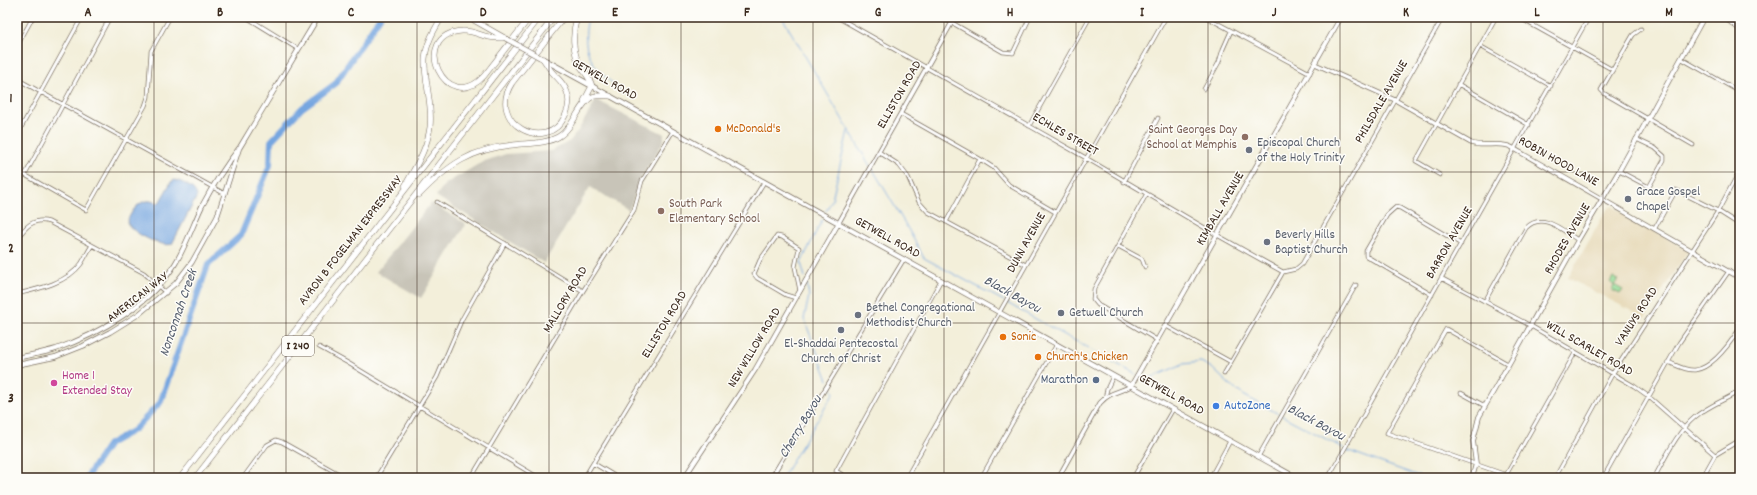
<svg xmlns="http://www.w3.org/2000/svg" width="1757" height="495" font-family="Dekko,sans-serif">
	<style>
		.built { fill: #e7daba }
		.industrial { fill: #c8c4b8 }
		.green { fill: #92da94; stroke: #668259 }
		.water { fill: #76a6e0; stroke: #58687f }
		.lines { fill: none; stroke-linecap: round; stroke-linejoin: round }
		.stream { stroke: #76a6e0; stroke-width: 1 }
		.river { stroke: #76a6e0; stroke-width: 6 }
		.minor-casing { stroke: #7b6f60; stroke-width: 4.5 }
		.tertiary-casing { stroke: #7b6f60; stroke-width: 5 }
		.secondary-casing { stroke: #7b6f60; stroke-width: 5.5 }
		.primary-casing { stroke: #7b6f60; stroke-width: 6 }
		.motorway-casing { stroke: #7b6f60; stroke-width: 6 }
		.minor { stroke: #fff; stroke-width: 3 }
		.tertiary { stroke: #fff; stroke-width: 3.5 }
		.secondary { stroke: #fff; stroke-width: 4 }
		.primary { stroke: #fff; stroke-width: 4.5 }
		.motorway { stroke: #fff; stroke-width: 5 }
		.primary-bridge-casing { stroke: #7b6f60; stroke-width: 6; stroke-linecap: butt }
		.primary-bridge { stroke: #fff; stroke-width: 4.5 }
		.grid { fill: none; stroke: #3b2a1e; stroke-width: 1; stroke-opacity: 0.55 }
		.food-dot { fill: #e8710a; stroke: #fdfcf7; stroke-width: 1.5 }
		.education-dot { fill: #8d6e63; stroke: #fdfcf7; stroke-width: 1.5 }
		.worship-dot { fill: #6b7280; stroke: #fdfcf7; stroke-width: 1.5 }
		.service-dot { fill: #5c6f8a; stroke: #fdfcf7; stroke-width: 1.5 }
		.hotel-dot { fill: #d1479c; stroke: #fdfcf7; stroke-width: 1.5 }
		.shop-dot { fill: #3f7fe0; stroke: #fdfcf7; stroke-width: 1.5 }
		.labels { text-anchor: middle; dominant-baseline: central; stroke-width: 3; stroke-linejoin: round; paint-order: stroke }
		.shield { fill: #fdfcf7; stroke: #75695f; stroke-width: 1 }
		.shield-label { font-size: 12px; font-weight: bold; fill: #3b2a1e }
		.street-label { font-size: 13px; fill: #3b2a1e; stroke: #fdfcf7 }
		.food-label { font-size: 13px; fill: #c56008; stroke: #fdfcf7; text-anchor: start }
		.education-label { font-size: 13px; fill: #785e54; stroke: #fdfcf7; text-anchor: end }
		.worship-label { font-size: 13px; fill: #5b616d; stroke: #fdfcf7; text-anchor: start }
		.hotel-label { font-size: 13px; fill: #b23c85; stroke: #fdfcf7; text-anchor: start }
		.service-label { font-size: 13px; fill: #4e5e75; stroke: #fdfcf7; text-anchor: end }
		.shop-label { font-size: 13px; fill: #366cbe; stroke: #fdfcf7; text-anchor: start }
		.water-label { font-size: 14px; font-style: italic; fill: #535c6c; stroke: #fdfcf7 }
		.neatline { fill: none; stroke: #3b2a1e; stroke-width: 1.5 }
		.grid-label { font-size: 13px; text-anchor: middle; font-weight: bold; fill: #3b2a1e }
	</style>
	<rect width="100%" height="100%" fill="#fdfcf7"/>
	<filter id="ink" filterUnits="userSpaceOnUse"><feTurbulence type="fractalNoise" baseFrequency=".025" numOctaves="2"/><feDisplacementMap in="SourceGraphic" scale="8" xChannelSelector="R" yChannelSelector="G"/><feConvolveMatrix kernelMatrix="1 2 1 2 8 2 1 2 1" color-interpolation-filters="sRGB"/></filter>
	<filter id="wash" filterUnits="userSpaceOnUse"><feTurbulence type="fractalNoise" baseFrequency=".012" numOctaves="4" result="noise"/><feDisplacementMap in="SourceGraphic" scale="16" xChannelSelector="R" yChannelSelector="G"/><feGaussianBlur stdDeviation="0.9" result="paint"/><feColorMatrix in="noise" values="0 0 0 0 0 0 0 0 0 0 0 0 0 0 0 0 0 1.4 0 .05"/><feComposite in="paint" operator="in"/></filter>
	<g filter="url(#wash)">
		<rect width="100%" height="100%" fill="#f3efda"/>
		<path class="built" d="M 1612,206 L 1688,251 L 1645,318 L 1568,278 L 1607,209 Z"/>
		<path class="industrial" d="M 596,100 L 664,134 L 664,141 L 641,178 L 629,210 L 590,187 L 544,263 L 436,196 L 445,184 L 482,162 L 506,154 L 551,151 L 561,146 L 570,141 L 578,131 Z
			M 431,203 L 466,224 L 421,298 L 376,272 Z"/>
		<path class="green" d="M 1613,277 L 1618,280 L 1614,285 L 1623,290 L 1620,294 L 1612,290 L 1614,286 L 1610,282 Z"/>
		<path class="water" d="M 175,180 C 183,182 196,188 197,196 L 172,244 C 163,248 131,233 127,222 C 130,214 137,202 147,201 C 151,200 155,203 159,203 L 171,182 Z"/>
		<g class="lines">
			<path class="stream" d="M 588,17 C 579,58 596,69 624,93
				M 782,17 L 870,166
				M 872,168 L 907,227 L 924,258 L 1004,301
				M 826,211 L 832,200 L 848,131
				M 805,277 L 801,263 L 822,220
				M 807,284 L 809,296 L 804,319 L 828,380
				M 1007,303 L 1135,374
				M 1138,375 L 1146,380 L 1183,364 L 1201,362 L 1212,368 L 1232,387 L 1245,396 L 1343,448
				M 1346,450 L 1424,478
				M 782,478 L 834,393 L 830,385"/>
			<path class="river" d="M 86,478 L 109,444 L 134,430 L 160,403 L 208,265 L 241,235 L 270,165 L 271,141 L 302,108 L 335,84 L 380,17"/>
		</g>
	</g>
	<g filter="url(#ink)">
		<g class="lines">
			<g class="minor-casing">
				<path id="minor" d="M 110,17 L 25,175 L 86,210 L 145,106 L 148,97 L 151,51 L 170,17
					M 246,17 L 298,49
					M 837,17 L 1086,158 L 1217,235 L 1283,272
					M 942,17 L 1003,52 L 1013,53 L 1030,17
					M 1206,17 L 1310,73
					M 1518,17 L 1613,70
					M 1723,17 L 1740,30
					M 1641,29 L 1633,35 L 1601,90 L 1605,94 L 1693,145
					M 17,46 L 33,17
					M 1480,46 L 1551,86
					M 1682,59 L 1740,92
					M 17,79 L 225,194
					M 1458,84 L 1529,125
					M 1204,89 L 1219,62 L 1223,49 L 1231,31
					M 901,114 L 980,159 L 994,168 L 1009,185 L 1055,212
					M 1029,126 L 1090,17
					M 17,135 L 82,17
					M 879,152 L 899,165 L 908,177 L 919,202 L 928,212 L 1026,265
					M 1619,171 L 1649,187 L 1664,160 L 1664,156 L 1655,148 L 1636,139
					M 1440,175 L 1416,161 L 1496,17
					M 1124,182 L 1158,118
					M 1146,195 L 1094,289 L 1093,299 L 1098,305 L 1157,340
					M 437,202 L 583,291
					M 946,222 L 980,159
					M 1655,228 L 1676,190 L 1718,211 L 1740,225
					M 17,239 C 25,227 34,217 49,222 L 144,273 L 166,293
					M 1118,246 L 1142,259 L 1145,267
					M 1441,278 L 1531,326 L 1634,386 L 1648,396 L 1715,455
					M 17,294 C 39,289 67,283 81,264 C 85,258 88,251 92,245
					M 1432,295 L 1366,256 L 1366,251 L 1387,215 L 1396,207 L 1400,208 L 1461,244
					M 796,298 L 786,295 L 757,278 L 754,274 L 760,260 L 777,236 L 782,237 L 799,248 L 795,267 L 800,291
					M 1485,301 L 1526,228 C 1542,211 1562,230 1578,240
					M 1166,326 L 1231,362
					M 319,347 L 348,363 L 539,478
					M 1668,362 C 1676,365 1686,371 1695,370 C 1713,368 1731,342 1740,328
					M 1508,364 L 1446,329 L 1387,433 L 1515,478
					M 1224,374 L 1283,272 L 1296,269 L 1302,264 L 1443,17
					M 1461,393 L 1485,406
					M 1105,398 L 1107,389 L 1113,376
					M 1258,457 L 1356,285
					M 593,463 L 618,478
					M 1506,475 L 1575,353
					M 243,478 L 267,445 L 276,440 L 282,442 L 346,478
					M 376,478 L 437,377 L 462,319 L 505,243
					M 471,478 L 583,291 L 634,210 L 642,181 L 673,131
					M 584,478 L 764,182
					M 771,478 L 904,259
					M 848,478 L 836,471 L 941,280
					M 906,478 L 1166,17
					M 981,478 L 1057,344
					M 1133,478 L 1173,409
					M 1210,478 L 1230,441
					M 1328,478 L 1589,17
					M 1555,478 L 1613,373 L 1718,211 L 1740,170
					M 1603,478 L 1679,343 L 1729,271
					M 1654,478 C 1666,457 1676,433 1695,417 C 1708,406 1725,400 1740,391
					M 1702,478 L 1715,455 L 1740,440"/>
			</g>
			<g class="tertiary-casing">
				<path id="tertiary" d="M 1315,64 L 1395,100 L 1471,143 C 1484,148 1498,141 1511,147 L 1740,278
					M 838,224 L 955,17
					M 1058,478 L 1100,403 C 1111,391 1118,393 1131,386"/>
			</g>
			<g class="secondary-casing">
				<path id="secondary" d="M 592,86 L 1297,478
					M 17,358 C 30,355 43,353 56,349 C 99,334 151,304 175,264 C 186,246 193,225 202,206 C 213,185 226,165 240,147 L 318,17
					M 17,365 L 55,357 L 83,346 L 110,332 L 139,314 L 176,283 L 192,262 L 217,217 L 239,149
					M 1131,386 L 1341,17
					M 684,478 L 755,370 L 838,224
					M 1472,478 L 1476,464 L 1473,441 L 1479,417 L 1578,240 L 1619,171 L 1704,17"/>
			</g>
			<g class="primary-casing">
				<path id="primary" d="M 468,17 L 505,38
					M 543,59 L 592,86"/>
			</g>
			<g class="motorway-casing">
				<path id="motorway" d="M 577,17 C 572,33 572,52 581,67 C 586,74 590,78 592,86 L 584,101
					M 505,38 C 499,38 494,38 489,37 C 479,35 472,30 462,31 C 408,35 446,117 484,76 L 530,17
					M 543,59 C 546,63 549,68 552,72 C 558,79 564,83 567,92 C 570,100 569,108 565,116 C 547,155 486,123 512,83 L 564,17
					M 405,186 C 415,167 427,150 430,127 C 433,104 424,82 425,59 C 426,44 434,30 442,17
					M 419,195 C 448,165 471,149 513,145 C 528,143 545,144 558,137 C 574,128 579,103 592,97 C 597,95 604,96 610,96
					M 180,478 L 540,17
					M 195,478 L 554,17"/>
			</g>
			<use href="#minor" class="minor"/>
			<use href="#tertiary" class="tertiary"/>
			<use href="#secondary" class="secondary"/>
			<use href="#primary" class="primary"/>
			<use href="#motorway" class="motorway"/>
			<g class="primary-bridge-casing">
				<path id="primary-bridge" d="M 505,38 L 541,58"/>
			</g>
			<use href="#primary-bridge" class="primary-bridge"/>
		</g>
	</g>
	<path class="grid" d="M 154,17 L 154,478M 286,17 L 286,478M 417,17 L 417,478M 549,17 L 549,478M 681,17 L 681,478M 813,17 L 813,478M 944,17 L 944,478M 1076,17 L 1076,478M 1208,17 L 1208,478M 1340,17 L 1340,478M 1471,17 L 1471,478M 1603,17 L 1603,478M 17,172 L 1740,172M 17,323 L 1740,323"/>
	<g class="food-dot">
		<circle cx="718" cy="129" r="4"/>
		<circle cx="1003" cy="337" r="4"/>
		<circle cx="1038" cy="357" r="4"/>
	</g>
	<g class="education-dot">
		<circle cx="1245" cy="137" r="4"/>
		<circle cx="661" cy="211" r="4"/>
	</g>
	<g class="worship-dot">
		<circle cx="1249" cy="150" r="4"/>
		<circle cx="1628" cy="199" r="4"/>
		<circle cx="1267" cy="242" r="4"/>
		<circle cx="1061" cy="313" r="4"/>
		<circle cx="858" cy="315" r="4"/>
		<circle cx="841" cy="330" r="4"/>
	</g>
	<circle class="service-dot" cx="1096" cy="380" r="4"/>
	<circle class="hotel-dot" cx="54" cy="383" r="4"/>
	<circle class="shop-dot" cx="1216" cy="406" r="4"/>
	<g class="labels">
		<rect class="shield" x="282" y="336" width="32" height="20" rx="3"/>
		<g class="shield-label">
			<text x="298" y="346">I 240</text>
		</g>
		<g class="street-label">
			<text transform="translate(604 80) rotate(29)">GETWELL ROAD</text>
			<text transform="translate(900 95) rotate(-60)">ELLISTON ROAD</text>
			<text transform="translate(1382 102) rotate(-60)">PHILSDALE AVENUE</text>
			<text transform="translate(1065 135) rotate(30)">ECHLES STREET</text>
			<text transform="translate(1558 162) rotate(29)">ROBIN HOOD LANE</text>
			<text transform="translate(1221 209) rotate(-60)">KIMBALL AVENUE</text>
			<text transform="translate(887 238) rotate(29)">GETWELL ROAD</text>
			<text transform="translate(1568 239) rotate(-60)">RHODES AVENUE</text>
			<text transform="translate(351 241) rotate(-52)">AVRON B FOGELMAN EXPRESSWAY</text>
			<text transform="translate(1027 243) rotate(-61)">DUNN AVENUE</text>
			<text transform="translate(1450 243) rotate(-60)">BARRON AVENUE</text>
			<text transform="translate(138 298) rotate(-38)">AMERICAN WAY</text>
			<text transform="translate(566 300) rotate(-59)">MALLORY ROAD</text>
			<text transform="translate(1637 317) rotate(-57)">VANUYS ROAD</text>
			<text transform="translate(665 325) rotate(-59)">ELLISTON ROAD</text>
			<text transform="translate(755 348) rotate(-59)">NEW WILLOW ROAD</text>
			<text transform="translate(1589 349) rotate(30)">WILL SCARLET ROAD</text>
			<text transform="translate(1171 395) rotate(29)">GETWELL ROAD</text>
		</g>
		<g class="food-label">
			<text x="726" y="129">McDonald's</text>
			<text x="1011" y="337">Sonic</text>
			<text x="1046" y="357">Church's Chicken</text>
		</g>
		<g class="education-label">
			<text x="1237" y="130">Saint Georges Day<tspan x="1237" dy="15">School at Memphis</tspan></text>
			<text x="669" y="204" text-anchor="start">South Park<tspan x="669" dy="15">Elementary School</tspan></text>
		</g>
		<g class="worship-label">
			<text x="1257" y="143">Episcopal Church<tspan x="1257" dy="15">of the Holy Trinity</tspan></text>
			<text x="1636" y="192">Grace Gospel<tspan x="1636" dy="15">Chapel</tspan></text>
			<text x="1275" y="235">Beverly Hills<tspan x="1275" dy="15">Baptist Church</tspan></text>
			<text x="866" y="308">Bethel Congregational<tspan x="866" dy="15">Methodist Church</tspan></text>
			<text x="1069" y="313">Getwell Church</text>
			<text x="841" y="344" text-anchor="middle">El-Shaddai Pentecostal<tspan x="841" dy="15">Church of Christ</tspan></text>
		</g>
		<g class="hotel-label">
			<text x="62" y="376">Home 1<tspan x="62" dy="15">Extended Stay</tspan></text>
		</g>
		<g class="service-label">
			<text x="1088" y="380">Marathon</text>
		</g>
		<g class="shop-label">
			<text x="1224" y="406">AutoZone</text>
		</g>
		<g class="water-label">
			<text transform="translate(1012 295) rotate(29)">Black Bayou</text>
			<text transform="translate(179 313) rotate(-71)">Nonconnah Creek</text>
			<text transform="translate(1316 423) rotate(28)">Black Bayou</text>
			<text transform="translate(801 427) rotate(-59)">Cherry Bayou</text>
		</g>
	</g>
	<rect width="1757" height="495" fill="none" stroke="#fdfcf7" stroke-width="44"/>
	<rect x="22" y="22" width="1713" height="451" class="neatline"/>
	<g class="grid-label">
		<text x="88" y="16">A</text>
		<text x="220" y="16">B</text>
		<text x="351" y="16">C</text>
		<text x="483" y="16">D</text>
		<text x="615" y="16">E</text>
		<text x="747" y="16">F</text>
		<text x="878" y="16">G</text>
		<text x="1010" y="16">H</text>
		<text x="1142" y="16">I</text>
		<text x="1274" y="16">J</text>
		<text x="1406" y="16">K</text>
		<text x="1537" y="16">L</text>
		<text x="1669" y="16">M</text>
		<text x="11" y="102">1</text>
		<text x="11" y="252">2</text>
		<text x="11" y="402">3</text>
	</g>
</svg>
